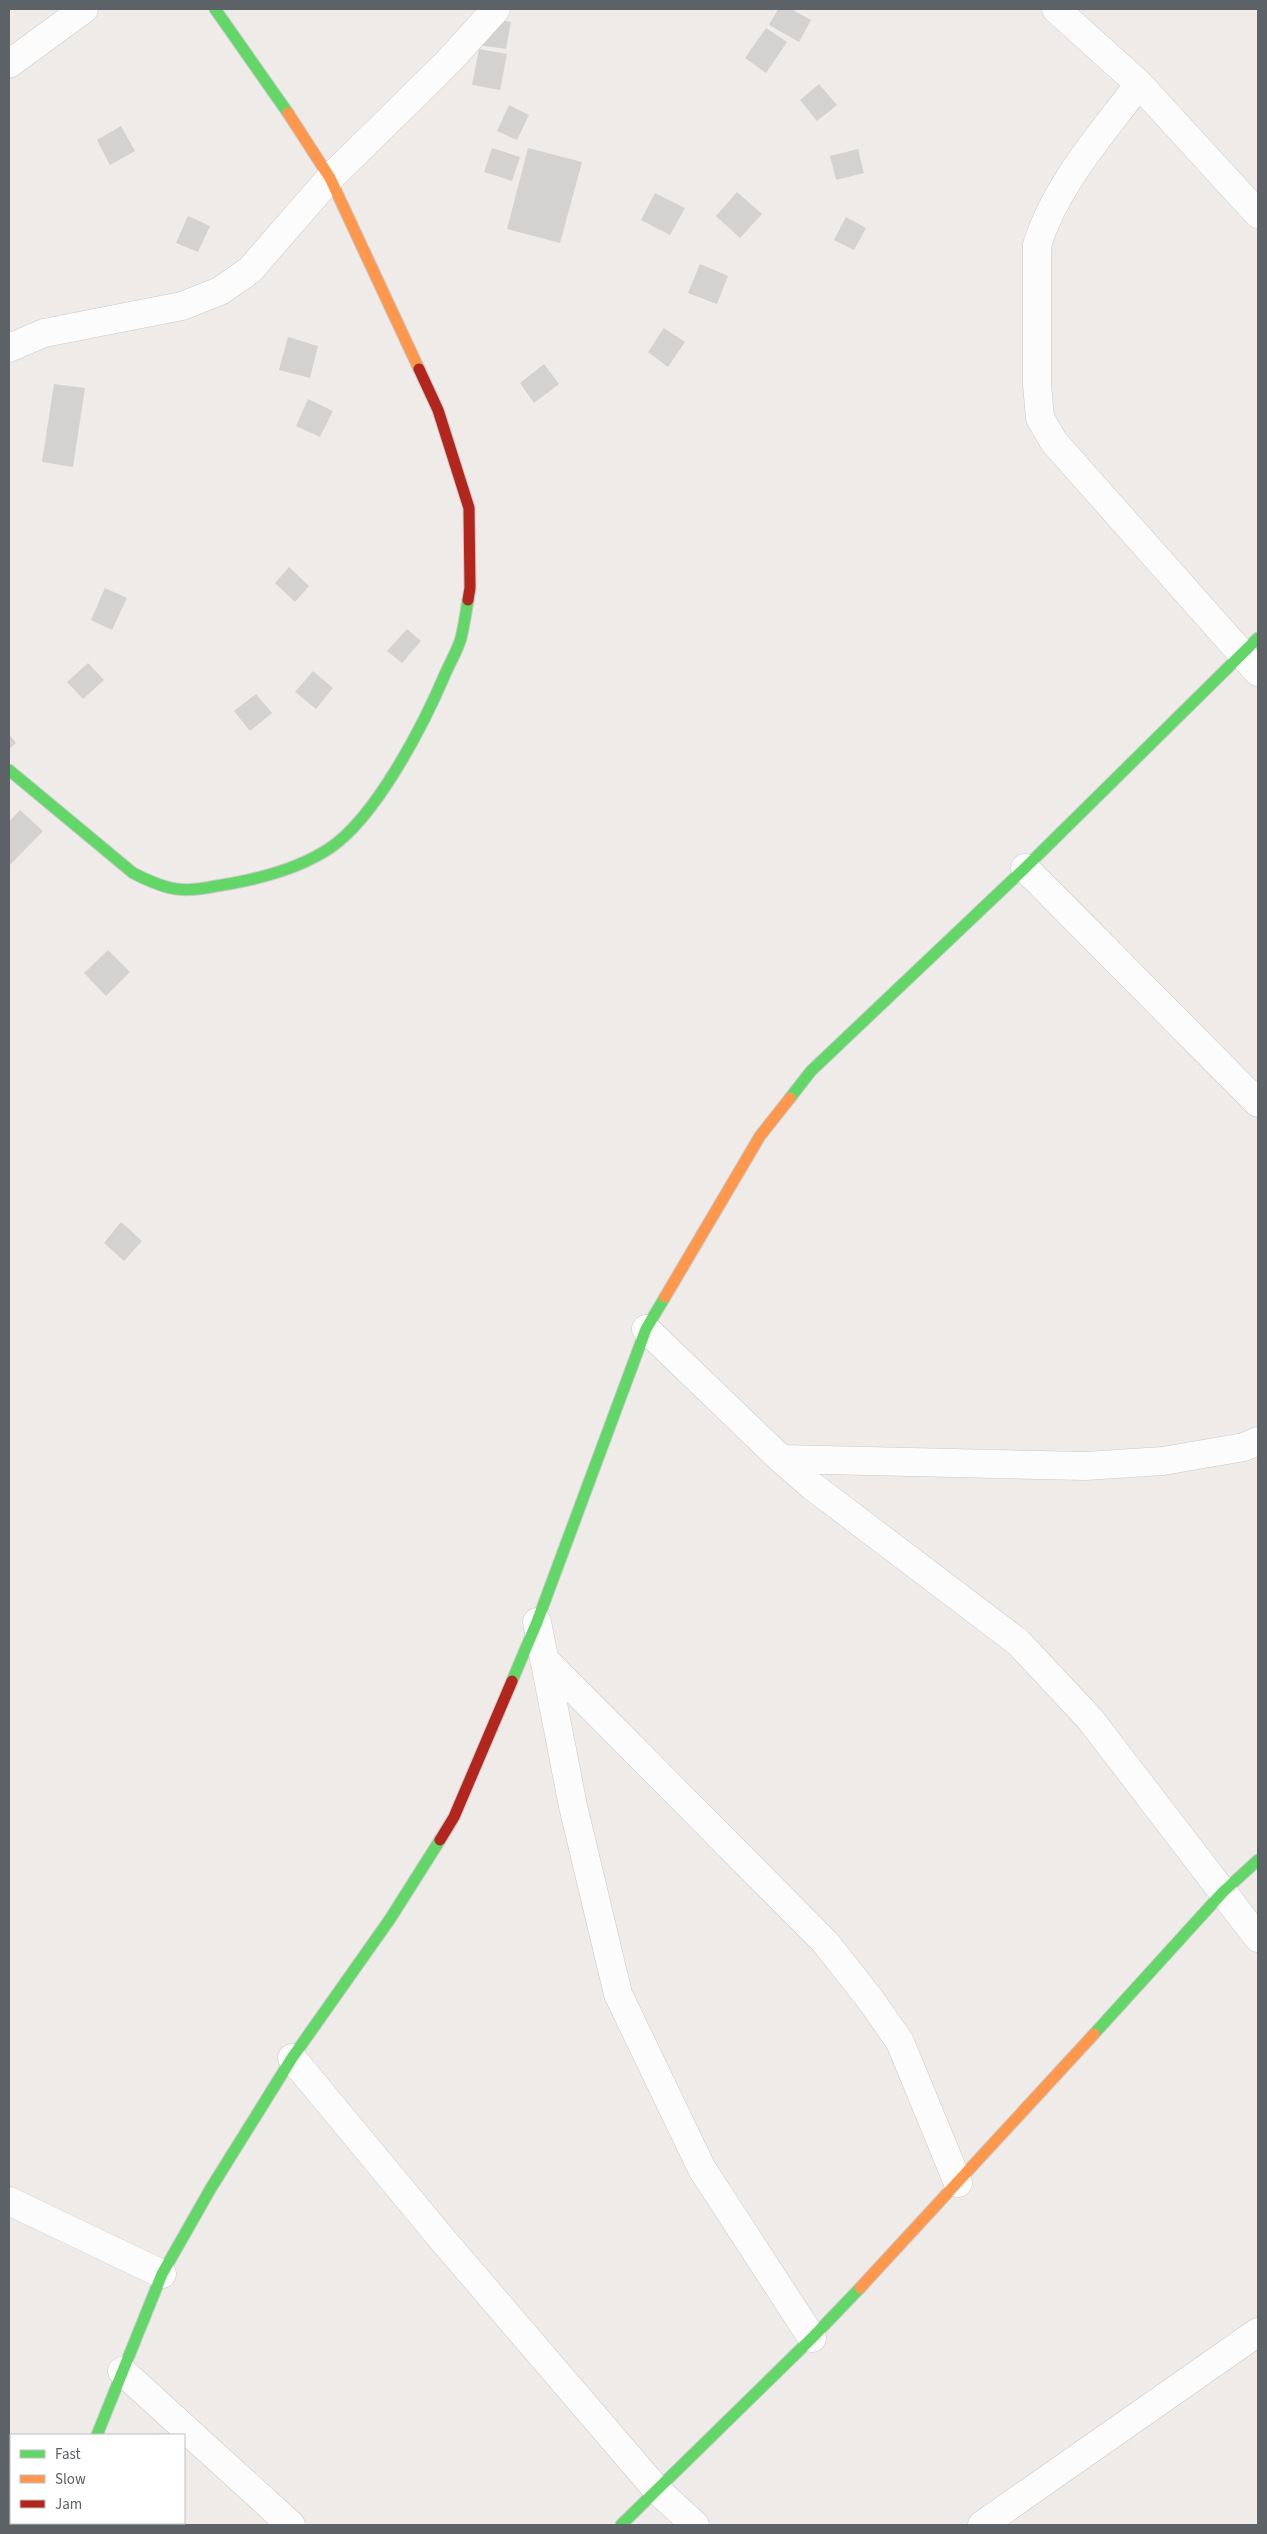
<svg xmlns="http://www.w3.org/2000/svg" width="1267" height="2534" font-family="'Source Sans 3',sans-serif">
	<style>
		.building { fill: #d4d2d1 }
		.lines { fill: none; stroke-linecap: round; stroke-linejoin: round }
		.street-casing { stroke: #cacaca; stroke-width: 29 }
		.fast-casing { stroke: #c9c9c9; stroke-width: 13 }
		.slow-casing { stroke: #c9c9c9; stroke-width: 13 }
		.jam-casing { stroke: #c9c9c9; stroke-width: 13 }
		.street { stroke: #fcfcfc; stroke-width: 28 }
		.fast { stroke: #63d668; stroke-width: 11 }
		.slow { stroke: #ff974d; stroke-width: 11 }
		.jam { stroke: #b3261e; stroke-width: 11 }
	</style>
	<rect width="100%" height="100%" fill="#eeebe8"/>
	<path class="building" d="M 778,9 L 791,9 L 811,20 L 799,42 L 769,25 Z
		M 483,17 L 511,22 L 506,49 L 478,45 Z
		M 766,28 L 787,42 L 766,73 L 745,58 Z
		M 479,49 L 507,54 L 500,90 L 472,85 Z
		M 819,84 L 837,105 L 817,121 L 800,100 Z
		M 509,105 L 529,115 L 517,140 L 497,131 Z
		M 121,126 L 135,151 L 110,165 L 97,140 Z
		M 492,148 L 520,157 L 512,181 L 484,172 Z
		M 528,148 L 582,162 L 560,243 L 507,229 Z
		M 858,149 L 864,173 L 836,180 L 830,156 Z
		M 737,192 L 762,214 L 740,238 L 716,216 Z
		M 655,193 L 685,208 L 670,235 L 641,220 Z
		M 188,216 L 210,226 L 198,252 L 176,243 Z
		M 846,217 L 866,228 L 854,250 L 834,240 Z
		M 700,264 L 728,276 L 717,304 L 688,293 Z
		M 664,328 L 685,342 L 668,367 L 648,352 Z
		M 288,337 L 318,346 L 310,378 L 279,370 Z
		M 544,364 L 559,384 L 534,403 L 520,383 Z
		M 54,384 L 85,388 L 73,467 L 42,462 Z
		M 308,399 L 333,411 L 320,437 L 296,426 Z
		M 289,567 L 309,586 L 295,602 L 275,583 Z
		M 105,588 L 127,598 L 112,630 L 91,620 Z
		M 407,629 L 421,641 L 402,663 L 387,651 Z
		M 88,663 L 104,680 L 83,699 L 67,682 Z
		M 313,671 L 333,688 L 316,709 L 295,692 Z
		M 256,694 L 272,713 L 250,731 L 234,711 Z
		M 9,734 L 16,743 L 9,749 Z
		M 20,810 L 43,831 L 9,866 L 9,822 Z
		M 108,950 L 130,972 L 106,996 L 84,973 Z
		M 121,1222 L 142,1241 L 124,1261 L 104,1243 Z"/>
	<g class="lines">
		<g class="street-casing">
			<path id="street" d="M 1056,9 L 1139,84 L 1258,214
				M 9,64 L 84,9
				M 1139,84 C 1102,134 1056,184 1037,245 L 1037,384 L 1040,418 L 1054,442 L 1258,672
				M 9,348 L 44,333 L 182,306 L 220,291 L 250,270 L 330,178 L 449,61 L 496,9
				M 1025,868 L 1258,1103
				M 646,1329 L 781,1459 L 812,1486 L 1018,1642 L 1090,1719 L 1258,1938
				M 781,1459 L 1085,1466 L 1163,1461 L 1244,1447 L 1258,1441
				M 537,1622 L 573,1806 L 618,1994 L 702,2169 L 812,2338
				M 544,1659 L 825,1942 L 870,1999 L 900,2042 L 958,2183
				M 292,2058 L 442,2239 L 657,2490 L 695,2525
				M 9,2201 L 162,2274
				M 122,2371 L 291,2525
				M 62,2525 L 63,2523
				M 982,2525 L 1258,2332"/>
		</g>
		<g class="fast-casing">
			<path id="fast" d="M 215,9 L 288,113
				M 9,770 L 133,873 C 178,896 187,891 234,883 C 266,877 303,866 330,848 C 377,816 424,724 446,672 C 451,661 458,649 461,638 C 464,625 466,613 468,600
				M 790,1098 L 811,1071 L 1025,868 L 1258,638
				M 512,1681 L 537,1622 L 646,1329 L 665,1297
				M 1094,2034 L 1223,1892 L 1258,1860
				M 97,2435 L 162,2274 L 211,2188 L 292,2058 L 390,1919 L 440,1840
				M 621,2525 L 812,2338 L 860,2288"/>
		</g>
		<g class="slow-casing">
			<path id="slow" d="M 288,113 L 330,178 L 419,369
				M 665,1297 L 760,1136 L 790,1098
				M 860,2288 L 1094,2034"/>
		</g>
		<g class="jam-casing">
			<path id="jam" d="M 419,369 L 438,410 L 469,508 L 470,588 L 468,600
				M 440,1840 L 454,1817 L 512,1681"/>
		</g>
		<use href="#street" class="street"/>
		<use href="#fast" class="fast"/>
		<use href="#slow" class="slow"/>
		<use href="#jam" class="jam"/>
	</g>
	<rect width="1267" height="2534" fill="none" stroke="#5d6266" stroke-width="20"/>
	<rect x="10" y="2434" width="175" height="90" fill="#ffffff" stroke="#bec0c2"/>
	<rect x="20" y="2450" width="25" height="8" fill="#63d668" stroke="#bec0c2"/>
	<text x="55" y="2459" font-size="15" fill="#5d6266">Fast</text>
	<rect x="20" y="2475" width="25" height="8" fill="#ff974d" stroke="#bec0c2"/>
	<text x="55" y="2484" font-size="15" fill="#5d6266">Slow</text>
	<rect x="20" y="2500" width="25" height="8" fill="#b3261e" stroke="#bec0c2"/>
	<text x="55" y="2509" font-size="15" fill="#5d6266">Jam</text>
</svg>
